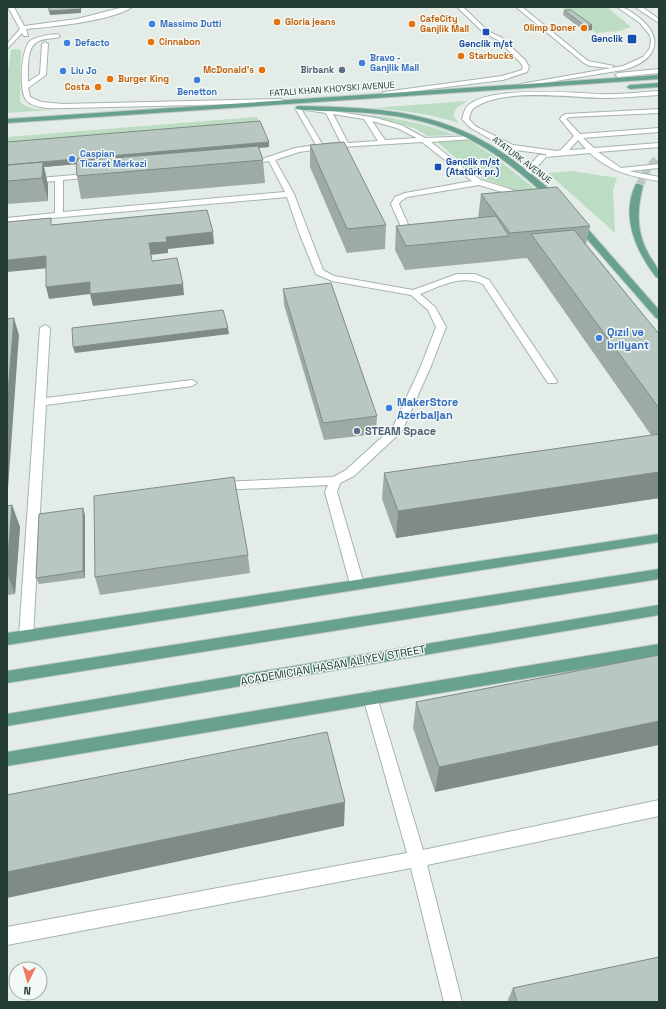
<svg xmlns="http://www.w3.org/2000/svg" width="666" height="1009" font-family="'Space Grotesk',sans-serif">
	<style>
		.green { fill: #bcddc3 }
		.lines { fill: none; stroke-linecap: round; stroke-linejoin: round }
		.major-tunnel { stroke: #bdc9c3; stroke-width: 8; stroke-dasharray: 8 4; stroke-linecap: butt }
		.minor-casing { stroke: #a6b4ae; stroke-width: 2 }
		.major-casing { stroke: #c1c9c6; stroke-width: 2 }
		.minor { fill: #fff; fill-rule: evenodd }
		.major { fill: #68a18f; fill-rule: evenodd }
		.wall { fill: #9eaba5 }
		.shaded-wall { fill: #818b86 }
		.building { fill: #b8c7c0; stroke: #818b86 }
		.food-dot { fill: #e8710a; stroke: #f3f9f6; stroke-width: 1.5 }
		.shop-dot { fill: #3f7fe0; stroke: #f3f9f6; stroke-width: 1.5 }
		.transit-dot { fill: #1a4fb4; stroke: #f3f9f6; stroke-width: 1.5 }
		.service-dot { fill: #5c6f8a; stroke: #f3f9f6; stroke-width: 1.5 }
		.labels { text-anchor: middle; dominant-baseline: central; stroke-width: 3; stroke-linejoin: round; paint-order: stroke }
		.far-food-label { font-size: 9px; font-weight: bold; fill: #c56008; stroke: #f3f9f6; text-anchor: start }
		.far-shop-label { font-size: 9px; font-weight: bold; fill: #366cbe; stroke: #f3f9f6; text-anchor: start }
		.far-transit-label { font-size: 9px; font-weight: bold; fill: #164399; stroke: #f3f9f6; text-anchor: end }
		.far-service-label { font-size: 9px; font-weight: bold; fill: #4e5e75; stroke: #f3f9f6; text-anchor: end }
		.far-street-label { font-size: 9px; fill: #233d34; stroke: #f3f9f6 }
		.shop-label { font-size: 11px; font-weight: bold; fill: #366cbe; stroke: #f3f9f6; text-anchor: start }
		.service-label { font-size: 11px; font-weight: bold; fill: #4e5e75; stroke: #f3f9f6; text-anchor: start }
		.street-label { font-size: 11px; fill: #233d34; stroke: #f3f9f6 }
	</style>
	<rect width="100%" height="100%" fill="#e3ece7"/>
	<path class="green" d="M 563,7 L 607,7 L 631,27 L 619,31 L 596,33 Z
		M 15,49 L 21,50 L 20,102 C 28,110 41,109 52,110 L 7,113 L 7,79 L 11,50 Z
		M 467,101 C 460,106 453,108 454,117 L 459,123 C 430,114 403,110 373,108 Z
		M 357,114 C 394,117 421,123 456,135 L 428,136 L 416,129 L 395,122 Z
		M 257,117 L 260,126 L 7,147 L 7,137 Z
		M 469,140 L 492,155 L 552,202 L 486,180 L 472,172 L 437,142 Z
		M 572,171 L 617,178 L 613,190 L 615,233 L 548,173 Z"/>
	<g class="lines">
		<path class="major-tunnel" d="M 639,186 L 647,170 L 659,156"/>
		<g class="minor-casing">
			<path id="minor" d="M 8,7 L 14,7 L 24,26 L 77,19 L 124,7 L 132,7 C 112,21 51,27 26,29 L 28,36 L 24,36 L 22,33 L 8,48 L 7,44 L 20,29 Z
				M 457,7 L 463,7 L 488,31 L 502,38 L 525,60 L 529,67 L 527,72 L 503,80 L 382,95 L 382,93 L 384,92 L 502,76 L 522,70 L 523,67 L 520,62 L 498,40 L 484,33 Z
				M 516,7 L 522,7 L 588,61 L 614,66 L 611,68 L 590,66 L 584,63 Z
				M 617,7 C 625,7 630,11 637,16 C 666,38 657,61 623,70 L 519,87 L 518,86 L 521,84 L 623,66 L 643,57 L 650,48 L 651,39 L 649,34 L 640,23 Z
				M 635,7 L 642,7 L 659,19 L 659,23 Z
				M 57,34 L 60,36 L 59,37 C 52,39 43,38 37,42 C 26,48 28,71 28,82 L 40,74 L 42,44 L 45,42 L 48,44 L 46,75 L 28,88 L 30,97 L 41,102 L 63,104 L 281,99 L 284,101 L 281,103 L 70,108 C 57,108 39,110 28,102 C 18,95 21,49 30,41 C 37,36 49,35 57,34 Z
				M 659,69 L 659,73 L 618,77 L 615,75 L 618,73 Z
				M 659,91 L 659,95 C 640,96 620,98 601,98 C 568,97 501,88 474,108 C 471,110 470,115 469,119 L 475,126 L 513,145 L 557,151 L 561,150 L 574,136 L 560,119 L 562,116 L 566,114 L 659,109 L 659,113 L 569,117 L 566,119 L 580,134 L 659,128 L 659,132 L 583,138 L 594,148 L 659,143 L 659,147 L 598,152 L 621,168 L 659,164 L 659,168 L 629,171 L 659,177 L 659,181 C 633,177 610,172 590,153 L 546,157 L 546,154 L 508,149 L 471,128 L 462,119 C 463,116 464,111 466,108 C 483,85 574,93 601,94 C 620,95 640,92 659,91 ZM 578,140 L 586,149 L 569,150 Z
				M 296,107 L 300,107 L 324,147 L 320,149 L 299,152 L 275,160 L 294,194 L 323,270 L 334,276 L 413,290 L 457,274 L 475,274 L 489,280 L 557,381 L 556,383 L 548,383 L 483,284 C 461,274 441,286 420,294 L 435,307 L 446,327 L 431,366 L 402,431 L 354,476 L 340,483 L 337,492 L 364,584 L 362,588 L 357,589 L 352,588 L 350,584 L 325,492 L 328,485 L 220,490 L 216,489 L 214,486 L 216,483 L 220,482 L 333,477 L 346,470 L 393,427 L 421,366 L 436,327 L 428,310 L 411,295 L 332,281 L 316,274 L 300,235 L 287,197 L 7,222 L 7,218 L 55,213 L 55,181 L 7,185 L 7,181 L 96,173 L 96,177 L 93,177 L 63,180 L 63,212 L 285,192 L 269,161 L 263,162 L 259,160 L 295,148 L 316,145 L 295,108 Z
				M 308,107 L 376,118 L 401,125 L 425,138 L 474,136 L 475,137 L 472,139 L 431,142 L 467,171 L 481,180 L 526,194 L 527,196 L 523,198 L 479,185 L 407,197 L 401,201 L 399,204 L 410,229 L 409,231 L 403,231 L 391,204 L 395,197 L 405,193 L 472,181 L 422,142 L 326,148 L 326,144 L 341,143 L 326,113 L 306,110 L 306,108 ZM 333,114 L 364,119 L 378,141 L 348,143 ZM 372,121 L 397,128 L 417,138 L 385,140 Z
				M 539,155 L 545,155 L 546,157 L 529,176 L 523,176 L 523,172 Z
				M 45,325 L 50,328 L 46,398 L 192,380 L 197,383 L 192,386 L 46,405 L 33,636 L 31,640 L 26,642 L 21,640 L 19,636 L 40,328 Z
				M 370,691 L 375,693 L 377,697 L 423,850 L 659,800 L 659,816 L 427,865 L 462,1002 L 444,1002 L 411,868 L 7,945 L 7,927 L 407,853 L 363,697 L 365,693 Z"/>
		</g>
		<g class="major-casing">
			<path id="major" d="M 659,75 L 659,79 L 7,123 L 7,119 Z
				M 659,83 L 659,87 L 630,89 L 627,87 L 630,85 Z
				M 298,106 C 385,108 451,110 522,167 C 534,177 549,187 559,199 L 555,201 L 552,201 C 492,146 452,120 369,113 C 353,112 336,111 320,111 C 312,110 304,111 296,109 L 296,107 Z
				M 636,184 L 639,184 L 643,186 C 637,209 636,231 648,253 C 653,263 659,266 659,278 L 656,277 C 636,251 620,216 636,184 Z
				M 574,220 L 580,220 L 659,310 L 659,319 L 656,318 L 574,224 Z
				M 659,534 L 659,542 L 7,645 L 7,633 Z
				M 659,569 L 659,579 L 7,683 L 7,671 Z
				M 659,605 L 659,615 L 7,726 L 7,714 Z
				M 659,644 L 659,656 L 7,766 L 7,752 Z"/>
		</g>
		<use href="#minor" class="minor"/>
		<use href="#major" class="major"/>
	</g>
	<path class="wall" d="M 564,10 L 592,25 L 592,30 L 584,31 L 563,15 Z
		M 7,142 L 269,142 L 269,147 L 259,148 L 263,160 L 265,183 L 81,199 L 77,176 L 77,164 L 44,167 L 48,185 L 48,201 L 7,204 Z
		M 310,145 L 386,225 L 385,249 L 347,253 L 310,167 Z
		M 481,194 L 590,226 L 586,244 L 659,334 L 659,498 L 396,538 L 382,499 L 384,473 L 651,435 L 527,258 L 405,270 L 395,250 L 396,226 L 478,218 Z
		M 283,289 L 377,416 L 376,434 L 324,440 L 284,305 Z
		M 12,505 L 20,527 L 15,594 L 7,595 L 7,506 Z
		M 85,515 L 85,578 L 39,584 L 36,578 Z
		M 248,555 L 250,573 L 100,595 L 95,577 Z
		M 659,655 L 435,792 L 413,728 L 416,702 Z
		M 513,988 L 659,1002 L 507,1002 Z"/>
	<path class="shaded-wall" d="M 81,9 L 81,13 L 50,15 L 49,11 Z
		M 592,25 L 592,30 L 584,31 L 585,26 Z
		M 269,142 L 269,147 L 44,167 L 48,185 L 48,201 L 42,178 L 7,165 Z
		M 213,232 L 214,244 L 168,249 L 168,253 L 150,255 L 149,243 L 166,237 Z
		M 46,256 L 49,268 L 7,272 L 7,260 Z
		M 90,282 L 183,284 L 184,295 L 93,306 L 90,294 L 49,299 L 46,287 Z
		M 14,318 L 19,335 L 8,489 L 7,486 L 7,405 Z
		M 228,328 L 229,334 L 75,353 L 73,347 Z
		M 659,472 L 659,498 L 396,538 L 398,511 Z
		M 12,505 L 20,527 L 15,594 L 7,573 Z
		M 83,508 L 85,515 L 85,578 L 83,571 Z
		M 659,721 L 659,745 L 435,792 L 439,767 Z
		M 345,802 L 344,826 L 7,898 L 7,872 Z"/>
	<path class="building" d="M 49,7 L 80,7 L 81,9 L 49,11 Z
		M 564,10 L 571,10 L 592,25 L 585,26 Z
		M 260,121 L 269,142 L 7,165 L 7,142 Z
		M 344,142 L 386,225 L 347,229 L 310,145 Z
		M 258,146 L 263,160 L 77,176 L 76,161 Z
		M 43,162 L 42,178 L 7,181 L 7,165 Z
		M 557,187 L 590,226 L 510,233 L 481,194 Z
		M 207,210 L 213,232 L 166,237 L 167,242 L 149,243 L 152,261 L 177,258 L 183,284 L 90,294 L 90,282 L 46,287 L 46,256 L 7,260 L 7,222 L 51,218 L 51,225 Z
		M 496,216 L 509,236 L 406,246 L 396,226 Z
		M 574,230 L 659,334 L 659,408 L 531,234 Z
		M 331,283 L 377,416 L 323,423 L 283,289 Z
		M 223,310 L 228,328 L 73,347 L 72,328 Z
		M 14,318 L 7,405 L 7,319 Z
		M 659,434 L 659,472 L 398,511 L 384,473 Z
		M 234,477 L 248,555 L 95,577 L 94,496 Z
		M 12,505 L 7,568 L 7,506 Z
		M 83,508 L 83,571 L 36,578 L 39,514 Z
		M 659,655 L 659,721 L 439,767 L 416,702 Z
		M 327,732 L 345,802 L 7,872 L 7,795 Z
		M 659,957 L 659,1002 L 517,1002 L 513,988 Z"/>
	<g class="food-dot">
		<circle cx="277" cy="22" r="4"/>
		<circle cx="412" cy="24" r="4"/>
		<circle cx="584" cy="28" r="4"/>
		<circle cx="151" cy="42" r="4"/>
		<circle cx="461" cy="56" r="4"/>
		<circle cx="262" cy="70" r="4"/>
		<circle cx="110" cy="79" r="4"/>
		<circle cx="98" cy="87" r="4"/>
	</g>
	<g class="shop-dot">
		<circle cx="152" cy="24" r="4"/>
		<circle cx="67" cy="43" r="4"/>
		<circle cx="362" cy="63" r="4"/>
		<circle cx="63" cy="71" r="4"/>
		<circle cx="197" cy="80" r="4"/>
		<circle cx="72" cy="159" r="4"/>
		<circle cx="599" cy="338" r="4"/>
		<circle cx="389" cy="408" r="4"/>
	</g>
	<g class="transit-dot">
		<rect x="482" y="28" width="8" height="8" rx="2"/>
		<rect x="627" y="34" width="10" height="10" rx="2"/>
		<rect x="434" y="163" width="8" height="8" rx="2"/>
	</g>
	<g class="service-dot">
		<circle cx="342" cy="70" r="4"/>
		<circle cx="357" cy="431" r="4"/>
	</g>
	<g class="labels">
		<g class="far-food-label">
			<text x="420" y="19">CafeCity<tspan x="420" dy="10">Ganjlik Mall</tspan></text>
			<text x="285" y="22">Gloria jeans</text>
			<text x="576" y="28" text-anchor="end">Olimp Doner</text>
			<text x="159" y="42">Cinnabon</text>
			<text x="469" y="56">Starbucks</text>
			<text x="254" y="70" text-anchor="end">McDonald's</text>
			<text x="118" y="79">Burger King</text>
			<text x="90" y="87" text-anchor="end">Costa</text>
		</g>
		<g class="far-shop-label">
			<text x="160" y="24">Massimo Dutti</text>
			<text x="75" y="43">Defacto</text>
			<text x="370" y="58">Bravo -<tspan x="370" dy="10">Ganjlik Mall</tspan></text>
			<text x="71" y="71">Liu Jo</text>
			<text x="197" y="92" text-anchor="middle">Benetton</text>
			<text x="80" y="154">Caspian<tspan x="80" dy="10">Ticarət Mərkəzi</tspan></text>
		</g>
		<g class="far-transit-label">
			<text x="623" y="39">Gənclik</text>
			<text x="486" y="44" text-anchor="middle">Gənclik m/st</text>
			<text x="446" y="162" text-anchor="start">Gənclik m/st<tspan x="446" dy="10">(Atatürk pr.)</tspan></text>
		</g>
		<g class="far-service-label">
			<text x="334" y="70">Birbank</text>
		</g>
		<g class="far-street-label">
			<text transform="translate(332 89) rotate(-4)">FATALI KHAN KHOYSKI AVENUE</text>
			<text transform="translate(522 160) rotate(37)">ATATURK AVENUE</text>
		</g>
		<g class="shop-label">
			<text x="607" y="332">Qızıl və<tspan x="607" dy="13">brilyant</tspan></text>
			<text x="397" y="402">MakerStore<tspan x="397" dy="13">Azerbaijan</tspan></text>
		</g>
		<g class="service-label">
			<text x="365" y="431">STEAM Space</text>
		</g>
		<g class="street-label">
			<text transform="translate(333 665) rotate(-10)">ACADEMICIAN HASAN ALIYEV STREET</text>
		</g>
	</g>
	<rect width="666" height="1009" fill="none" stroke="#233d34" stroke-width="16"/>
	<g transform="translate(28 981) rotate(185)"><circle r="19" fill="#f3f9f6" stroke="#a0aea8"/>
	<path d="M0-3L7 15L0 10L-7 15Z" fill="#ef785e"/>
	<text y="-6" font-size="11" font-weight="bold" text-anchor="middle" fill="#233d34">N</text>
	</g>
</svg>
